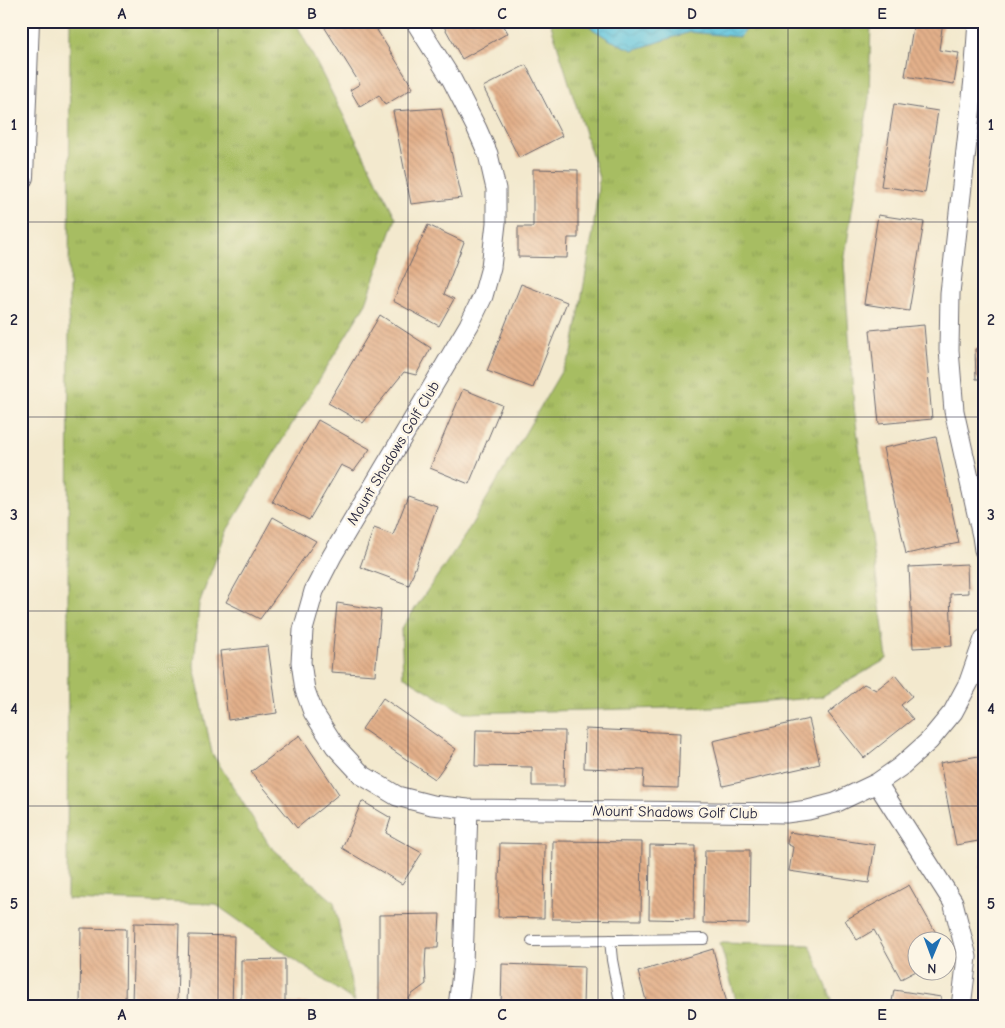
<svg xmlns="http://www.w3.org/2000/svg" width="1005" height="1028" font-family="'Comic Neue',sans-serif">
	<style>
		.grass { fill: url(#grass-tufts); stroke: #64704e }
		.water { fill: url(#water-waves); stroke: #40738c }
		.building { fill: url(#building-back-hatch) }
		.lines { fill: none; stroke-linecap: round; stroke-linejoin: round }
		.service-casing { stroke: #6b686e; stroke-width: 12 }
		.minor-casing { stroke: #6b686e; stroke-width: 21 }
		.tertiary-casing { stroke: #6b686e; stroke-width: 26 }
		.service { stroke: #fff; stroke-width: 10 }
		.minor { stroke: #fff; stroke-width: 19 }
		.tertiary { stroke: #fff; stroke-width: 24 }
		.grid { fill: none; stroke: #22223b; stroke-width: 1; stroke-opacity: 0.55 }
		.labels { text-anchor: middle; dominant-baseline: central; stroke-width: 5; stroke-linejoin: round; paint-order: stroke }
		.street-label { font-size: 15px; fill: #22223b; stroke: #fcf5e5 }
		.neatline { fill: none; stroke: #22223b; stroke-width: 2 }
		.grid-label { font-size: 16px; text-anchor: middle; font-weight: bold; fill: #22223b }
	</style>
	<defs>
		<pattern id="grass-tufts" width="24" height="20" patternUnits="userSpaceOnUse" patternTransform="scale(1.25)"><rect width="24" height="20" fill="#a7bd62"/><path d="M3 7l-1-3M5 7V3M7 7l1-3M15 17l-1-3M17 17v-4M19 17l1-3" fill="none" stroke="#8fa256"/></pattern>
		<pattern id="water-waves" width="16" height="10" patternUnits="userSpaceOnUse" patternTransform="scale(1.25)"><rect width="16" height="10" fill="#5fc4dd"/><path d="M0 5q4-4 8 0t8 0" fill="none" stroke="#52a8bf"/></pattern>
		<pattern id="building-back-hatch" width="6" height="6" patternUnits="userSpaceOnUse" patternTransform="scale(1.25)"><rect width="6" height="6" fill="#e3b08a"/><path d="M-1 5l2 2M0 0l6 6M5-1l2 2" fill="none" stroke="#c29778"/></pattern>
	</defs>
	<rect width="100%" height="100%" fill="#fcf5e5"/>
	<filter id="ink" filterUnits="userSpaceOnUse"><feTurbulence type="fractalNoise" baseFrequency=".02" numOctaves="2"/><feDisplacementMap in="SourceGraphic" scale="10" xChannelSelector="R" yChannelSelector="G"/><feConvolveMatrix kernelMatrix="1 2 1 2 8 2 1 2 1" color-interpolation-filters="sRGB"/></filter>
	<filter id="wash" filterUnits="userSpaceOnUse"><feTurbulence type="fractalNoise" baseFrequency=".0096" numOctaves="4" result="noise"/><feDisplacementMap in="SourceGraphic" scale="20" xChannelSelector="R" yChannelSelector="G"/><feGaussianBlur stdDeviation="1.12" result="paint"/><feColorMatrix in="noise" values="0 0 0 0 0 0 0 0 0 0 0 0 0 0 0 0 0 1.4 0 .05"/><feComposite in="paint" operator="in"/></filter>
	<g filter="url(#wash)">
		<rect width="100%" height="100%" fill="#f3e9ce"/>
		<path class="grass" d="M 70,21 L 295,21 L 396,218 L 366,303 L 226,532 L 199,604 L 194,666 L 212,753 L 270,846 L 334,902 L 355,1002 L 215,904 L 67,899 Z
			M 549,21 L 871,21 L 869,98 L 844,263 L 854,407 L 887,659 L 821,697 L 712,707 L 464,713 L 403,676 L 401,629 L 466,534 L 572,353 L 593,232 L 599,178 L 551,25 Z
			M 720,943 L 810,945 L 835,1007 L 738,1007 Z"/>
		<path class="water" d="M 580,21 L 755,21 L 747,27 L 740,37 L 690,32 L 633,50 L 610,40 Z
			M 776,21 L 803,21 L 804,25 L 788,32 Z"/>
		<g id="blocks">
			<path class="building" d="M 336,21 L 385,21 L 387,24 L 377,30 L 413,88 L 385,105 L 379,95 L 360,107 L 350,90 L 360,84 L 325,28 Z
				M 441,21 L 501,21 L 508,33 L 462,59 Z
				M 914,21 L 943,21 L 939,50 L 959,53 L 954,84 L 905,76 Z
				M 526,65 L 562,136 L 519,158 L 483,87 Z
				M 894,104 L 938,111 L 925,193 L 881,186 Z
				M 441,108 L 462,198 L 411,204 L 393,111 Z
				M 533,169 L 578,170 L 578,238 L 568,238 L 567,258 L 518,257 L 518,227 L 533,227 Z
				M 878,215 L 924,222 L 909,311 L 864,304 Z
				M 428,225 L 464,242 L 444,294 L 454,299 L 439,326 L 393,301 Z
				M 521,284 L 567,302 L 533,388 L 487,371 Z
				M 380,315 L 431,348 L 416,375 L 404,372 L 363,423 L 328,403 Z
				M 924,325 L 932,419 L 879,424 L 870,330 Z
				M 984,348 L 984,379 L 976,379 L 975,349 Z
				M 463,389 L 502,405 L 469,484 L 430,468 Z
				M 318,420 L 370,449 L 354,471 L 341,465 L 309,520 L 272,501 Z
				M 936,437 L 959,543 L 906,554 L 883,448 Z
				M 408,496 L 437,506 L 409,585 L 360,567 L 374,528 L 393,535 Z
				M 273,517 L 316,541 L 260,619 L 226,602 Z
				M 967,564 L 968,593 L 950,594 L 952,646 L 913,648 L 909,567 Z
				M 337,603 L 381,610 L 375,675 L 331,672 Z
				M 268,646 L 277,713 L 228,720 L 220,651 Z
				M 895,675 L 912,696 L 901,705 L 913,719 L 864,758 L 828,713 L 864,684 L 876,690 Z
				M 383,698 L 456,749 L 435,779 L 362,729 Z
				M 809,719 L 820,764 L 723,786 L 713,741 Z
				M 585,729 L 680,733 L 678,788 L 643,787 L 644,770 L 584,768 Z
				M 476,730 L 565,731 L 564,786 L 532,786 L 532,767 L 475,766 Z
				M 300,735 L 339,794 L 297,828 L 251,772 Z
				M 984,755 L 984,840 L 956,845 L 940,763 Z
				M 362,801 L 391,818 L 386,833 L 422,853 L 402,884 L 342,848 Z
				M 789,832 L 875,845 L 869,883 L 789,871 L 793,847 L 787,844 Z
				M 553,841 L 642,842 L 641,920 L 552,919 Z
				M 500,843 L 545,844 L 544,918 L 498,917 Z
				M 650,845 L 695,846 L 694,920 L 649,919 Z
				M 705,850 L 750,850 L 749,924 L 703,923 Z
				M 984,865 L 984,878 L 983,878 L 980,866 Z
				M 909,885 L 940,940 L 918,940 L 918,970 L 901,979 L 874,930 L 857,940 L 845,920 Z
				M 440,914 L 438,948 L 426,948 L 425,965 L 426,984 L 411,995 L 405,1007 L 379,1007 L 379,915 Z
				M 134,923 L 179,924 L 177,1006 L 132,1005 Z
				M 81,928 L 126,929 L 125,1007 L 80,1007 Z
				M 189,935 L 234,936 L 232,1007 L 187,1007 Z
				M 713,949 L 728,1007 L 648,1007 L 638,972 Z
				M 285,959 L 285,1003 L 328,1003 L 328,1007 L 241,1007 L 241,960 Z
				M 502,964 L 584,967 L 583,1007 L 501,1007 Z
				M 894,990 L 941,997 L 940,1007 L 891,1007 Z"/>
		</g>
	</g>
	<g filter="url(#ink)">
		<use href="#blocks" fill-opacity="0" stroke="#6b686e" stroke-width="1"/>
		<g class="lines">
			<g class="service-casing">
				<path id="service" d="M 610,940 L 612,960 L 621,1007
					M 532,941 L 704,939"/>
			</g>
			<g class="minor-casing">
				<path id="minor" d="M 415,21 L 452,80 L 477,129 L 488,154 L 496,189 L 496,223 L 491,267 L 483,296 L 469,325 L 332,556 L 314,591 L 303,630 L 301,662 L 305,690 L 313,712 L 335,746 L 362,775 L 397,796 L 432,805 L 468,809 L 786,813 L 808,810 L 835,803 L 877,783 L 900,767 L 929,741 L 953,712 L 969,682 L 984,639
					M 978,21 L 974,79 L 950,293 L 949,350 L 954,411 L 982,536 L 984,550
					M 877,783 L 953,902 L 967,957 L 961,1007
					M 458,1007 L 463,964 L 468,809"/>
			</g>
			<g class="tertiary-casing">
				<path id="tertiary" d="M 21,177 L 27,21"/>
			</g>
			<use href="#service" class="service"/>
			<use href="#minor" class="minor"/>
			<use href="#tertiary" class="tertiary"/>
		</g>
	</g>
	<path class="grid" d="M 218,21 L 218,1007M 408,21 L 408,1007M 598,21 L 598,1007M 788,21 L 788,1007M 21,222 L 984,222M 21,417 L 984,417M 21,611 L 984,611M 21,806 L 984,806"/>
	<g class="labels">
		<g class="street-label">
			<text transform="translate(393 453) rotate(-59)">Mount Shadows Golf Club</text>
			<text transform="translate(675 812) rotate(1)">Mount Shadows Golf Club</text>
		</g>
	</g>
	<rect width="1005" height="1028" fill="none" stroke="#fcf5e5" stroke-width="55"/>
	<g transform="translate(932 956) rotate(181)"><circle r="24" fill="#fcf5e5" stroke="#a5a1a1"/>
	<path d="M0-4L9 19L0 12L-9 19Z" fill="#1f6fb2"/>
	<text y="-8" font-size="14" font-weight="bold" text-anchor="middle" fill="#22223b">N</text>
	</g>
	<rect x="28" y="28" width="950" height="972" class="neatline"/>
	<g class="grid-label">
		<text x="122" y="19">A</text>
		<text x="312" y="19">B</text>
		<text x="502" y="19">C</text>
		<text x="692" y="19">D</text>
		<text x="882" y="19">E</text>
		<text x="14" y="130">1</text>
		<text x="991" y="130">1</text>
		<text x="14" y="325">2</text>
		<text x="991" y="325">2</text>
		<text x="14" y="520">3</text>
		<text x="991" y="520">3</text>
		<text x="14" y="714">4</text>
		<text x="991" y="714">4</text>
		<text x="14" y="909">5</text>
		<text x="991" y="909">5</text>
		<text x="122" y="1020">A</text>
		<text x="312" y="1020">B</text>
		<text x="502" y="1020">C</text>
		<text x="692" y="1020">D</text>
		<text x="882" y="1020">E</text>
	</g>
</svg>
